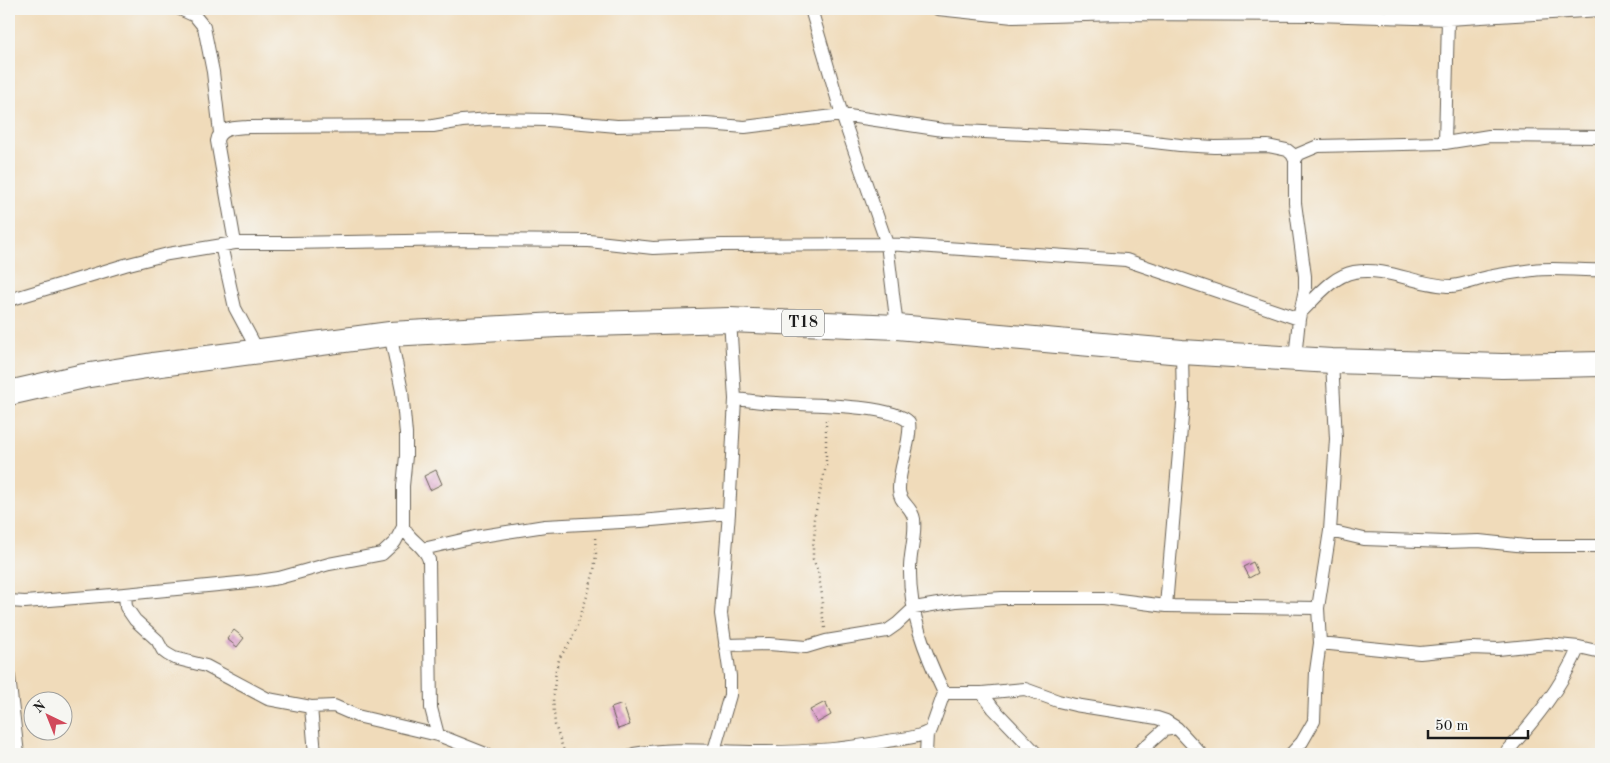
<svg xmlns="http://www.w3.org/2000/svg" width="1610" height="763" font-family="'Old Standard TT',serif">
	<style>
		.building { fill: url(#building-cross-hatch) }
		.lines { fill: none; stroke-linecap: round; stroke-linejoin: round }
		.street-casing { stroke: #665f53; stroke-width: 14 }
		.highway-casing { stroke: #665f53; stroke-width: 26 }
		.path { stroke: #665f53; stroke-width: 2.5; stroke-dasharray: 1 4; stroke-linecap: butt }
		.street { stroke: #fff; stroke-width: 12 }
		.highway { stroke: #fff; stroke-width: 24 }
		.labels { text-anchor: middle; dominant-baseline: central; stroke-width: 4; stroke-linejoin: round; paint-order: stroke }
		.shield { fill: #f6f6f2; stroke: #5d5d5c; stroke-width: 1 }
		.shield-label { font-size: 16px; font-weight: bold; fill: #1c1c1c }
	</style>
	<defs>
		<pattern id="building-cross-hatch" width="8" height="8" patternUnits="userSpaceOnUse" patternTransform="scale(1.25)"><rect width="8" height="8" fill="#df98ca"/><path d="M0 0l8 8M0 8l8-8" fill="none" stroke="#bf82ad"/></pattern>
	</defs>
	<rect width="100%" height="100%" fill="#f6f6f2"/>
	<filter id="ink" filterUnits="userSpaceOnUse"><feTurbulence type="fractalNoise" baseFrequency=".02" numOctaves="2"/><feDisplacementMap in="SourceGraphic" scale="10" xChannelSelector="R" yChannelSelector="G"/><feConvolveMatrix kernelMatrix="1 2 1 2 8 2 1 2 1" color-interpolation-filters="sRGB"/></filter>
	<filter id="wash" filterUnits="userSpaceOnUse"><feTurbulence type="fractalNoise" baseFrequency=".0096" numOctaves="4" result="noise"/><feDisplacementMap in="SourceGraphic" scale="20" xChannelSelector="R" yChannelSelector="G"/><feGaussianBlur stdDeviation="1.12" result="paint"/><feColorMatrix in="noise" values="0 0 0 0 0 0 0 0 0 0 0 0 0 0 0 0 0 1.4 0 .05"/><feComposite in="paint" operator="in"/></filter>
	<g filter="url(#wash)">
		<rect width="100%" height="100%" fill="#f0dbba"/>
		<g id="blocks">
			<path class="building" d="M 436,470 L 442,484 L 430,490 L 424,476 Z
				M 1253,562 L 1258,573 L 1249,578 L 1243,567 Z
				M 234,630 L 244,638 L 237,647 L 227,639 Z
				M 825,702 L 831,715 L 817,723 L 810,710 Z
				M 623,704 L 630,725 L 618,729 L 611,708 Z"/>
		</g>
	</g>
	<g filter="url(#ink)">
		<use href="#blocks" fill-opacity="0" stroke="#665f53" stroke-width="1"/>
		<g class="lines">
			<g class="street-casing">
				<path id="street" d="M 180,9 L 195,16 L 204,27 L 213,72 L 220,133
					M 811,9 L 842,115 L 887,244 L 897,327
					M 938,9 L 1013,17 L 1121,14 L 1314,15 L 1448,19 L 1601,10
					M 1445,143 L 1448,19
					M 235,243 L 217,141 C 219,127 237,128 248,127 L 433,126 L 462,121 L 492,119 L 548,120 L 617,126 L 706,124 L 745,127 L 842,115 L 943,130 L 1127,139 L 1180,145 L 1215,147 L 1268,146 L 1287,150 L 1292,154 L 1295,160
					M 221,245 L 235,308 L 258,351
					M 9,300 L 125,265 L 168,254 L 235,243 L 289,243 L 462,240 L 589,241 L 653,248 L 721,245 L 887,244 L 1126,260 L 1299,319
					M 1300,313 C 1315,299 1332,276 1354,272 C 1387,266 1418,286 1451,286 C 1464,285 1475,280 1488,277 C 1503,274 1518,272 1533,270 C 1555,267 1579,271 1601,270
					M 1295,358 L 1299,319 L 1305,289 L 1305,276 L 1295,203 L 1295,160 L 1299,154 L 1318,146 L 1445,143 L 1489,136 L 1601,137
					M 735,399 C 749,400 763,403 777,403 C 804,405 891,404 909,422 C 912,441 898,469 899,490 C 899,503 912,506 914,519 C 916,536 910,552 910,568 C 909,613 925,653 944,693
					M 403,527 C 409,540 425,546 429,560 L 431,708 L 438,735
					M 1330,531 L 1364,539 L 1445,542 L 1479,541 L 1526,546 L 1601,546
					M 423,549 L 475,537 L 545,526 L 641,521 L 729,513
					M 125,594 L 126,607 L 135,620 L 157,640 L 163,651 L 167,654 L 174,658 L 206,666 L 268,699 L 311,707 L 334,706 L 357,716 L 438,735 L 486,754
					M 9,601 L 25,602 L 125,594 L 259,581 L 279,578 L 329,564 L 382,554 L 395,542 L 403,527 L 403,486 L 406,456 L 406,434 L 402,391 L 390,334
					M 1166,606 L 1183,405 L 1182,352
					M 1320,643 L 1420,653 L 1471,648 L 1498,649 L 1547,644 L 1579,647 L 1601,652
					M 725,645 L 769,644 L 806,647 L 826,641 L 887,631 L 897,624 L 914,608 L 956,601 L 1002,598 L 1104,598 L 1166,606 L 1318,608
					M 9,677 L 18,754
					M 982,693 L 993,708 L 1037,754
					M 311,707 L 315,754
					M 634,754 C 677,746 722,753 766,752 C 807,752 848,749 887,741 C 901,739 919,738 931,730 L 944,693 L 982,693 L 1025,689 L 1058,701 L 1075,705 L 1157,718 L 1166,721 L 1177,728 L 1201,754
					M 713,754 L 730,695 L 730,676 L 721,614 L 729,513 L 735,399 L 730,320
					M 926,754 L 927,733
					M 1137,754 L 1164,730 L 1177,728
					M 1291,754 L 1302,742 L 1314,721 L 1316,671 L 1320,643 L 1318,608 L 1330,531 L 1336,439 L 1332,361
					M 1505,754 C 1534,721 1561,688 1579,647"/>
			</g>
			<g class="highway-casing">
				<path id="highway" d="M 9,393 L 84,376 L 153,365 L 390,334 L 557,325 L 730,320 L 897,327 L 1182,352 L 1332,361 L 1502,366 L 1601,364"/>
			</g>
			<path class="path" d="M 825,628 L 822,613 L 822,595 L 818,572 L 813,559 L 813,546 L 815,529 L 814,519 L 826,466 L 826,417
				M 565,754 L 555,725 L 553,699 L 556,669 L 560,657 L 573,638 L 588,593 L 594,571 L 596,554 L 595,536"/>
			<use href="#street" class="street"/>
			<use href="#highway" class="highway"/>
		</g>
	</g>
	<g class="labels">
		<rect class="shield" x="782" y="309.5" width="42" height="27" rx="4"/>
		<g class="shield-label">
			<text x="803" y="323">T18</text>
		</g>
	</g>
	<rect width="1610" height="763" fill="none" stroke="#f6f6f2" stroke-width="30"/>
	<g transform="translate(48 716) rotate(317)"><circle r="24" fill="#f6f6f2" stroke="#9f9f9c"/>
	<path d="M0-4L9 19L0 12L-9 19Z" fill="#d1495b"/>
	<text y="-8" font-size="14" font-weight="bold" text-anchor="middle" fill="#1c1c1c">N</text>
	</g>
	<path d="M1428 730v8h100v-8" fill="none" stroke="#1c1c1c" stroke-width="2.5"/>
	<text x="1435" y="730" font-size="15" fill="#1c1c1c" stroke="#f6f6f2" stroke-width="4" paint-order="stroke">50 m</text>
</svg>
